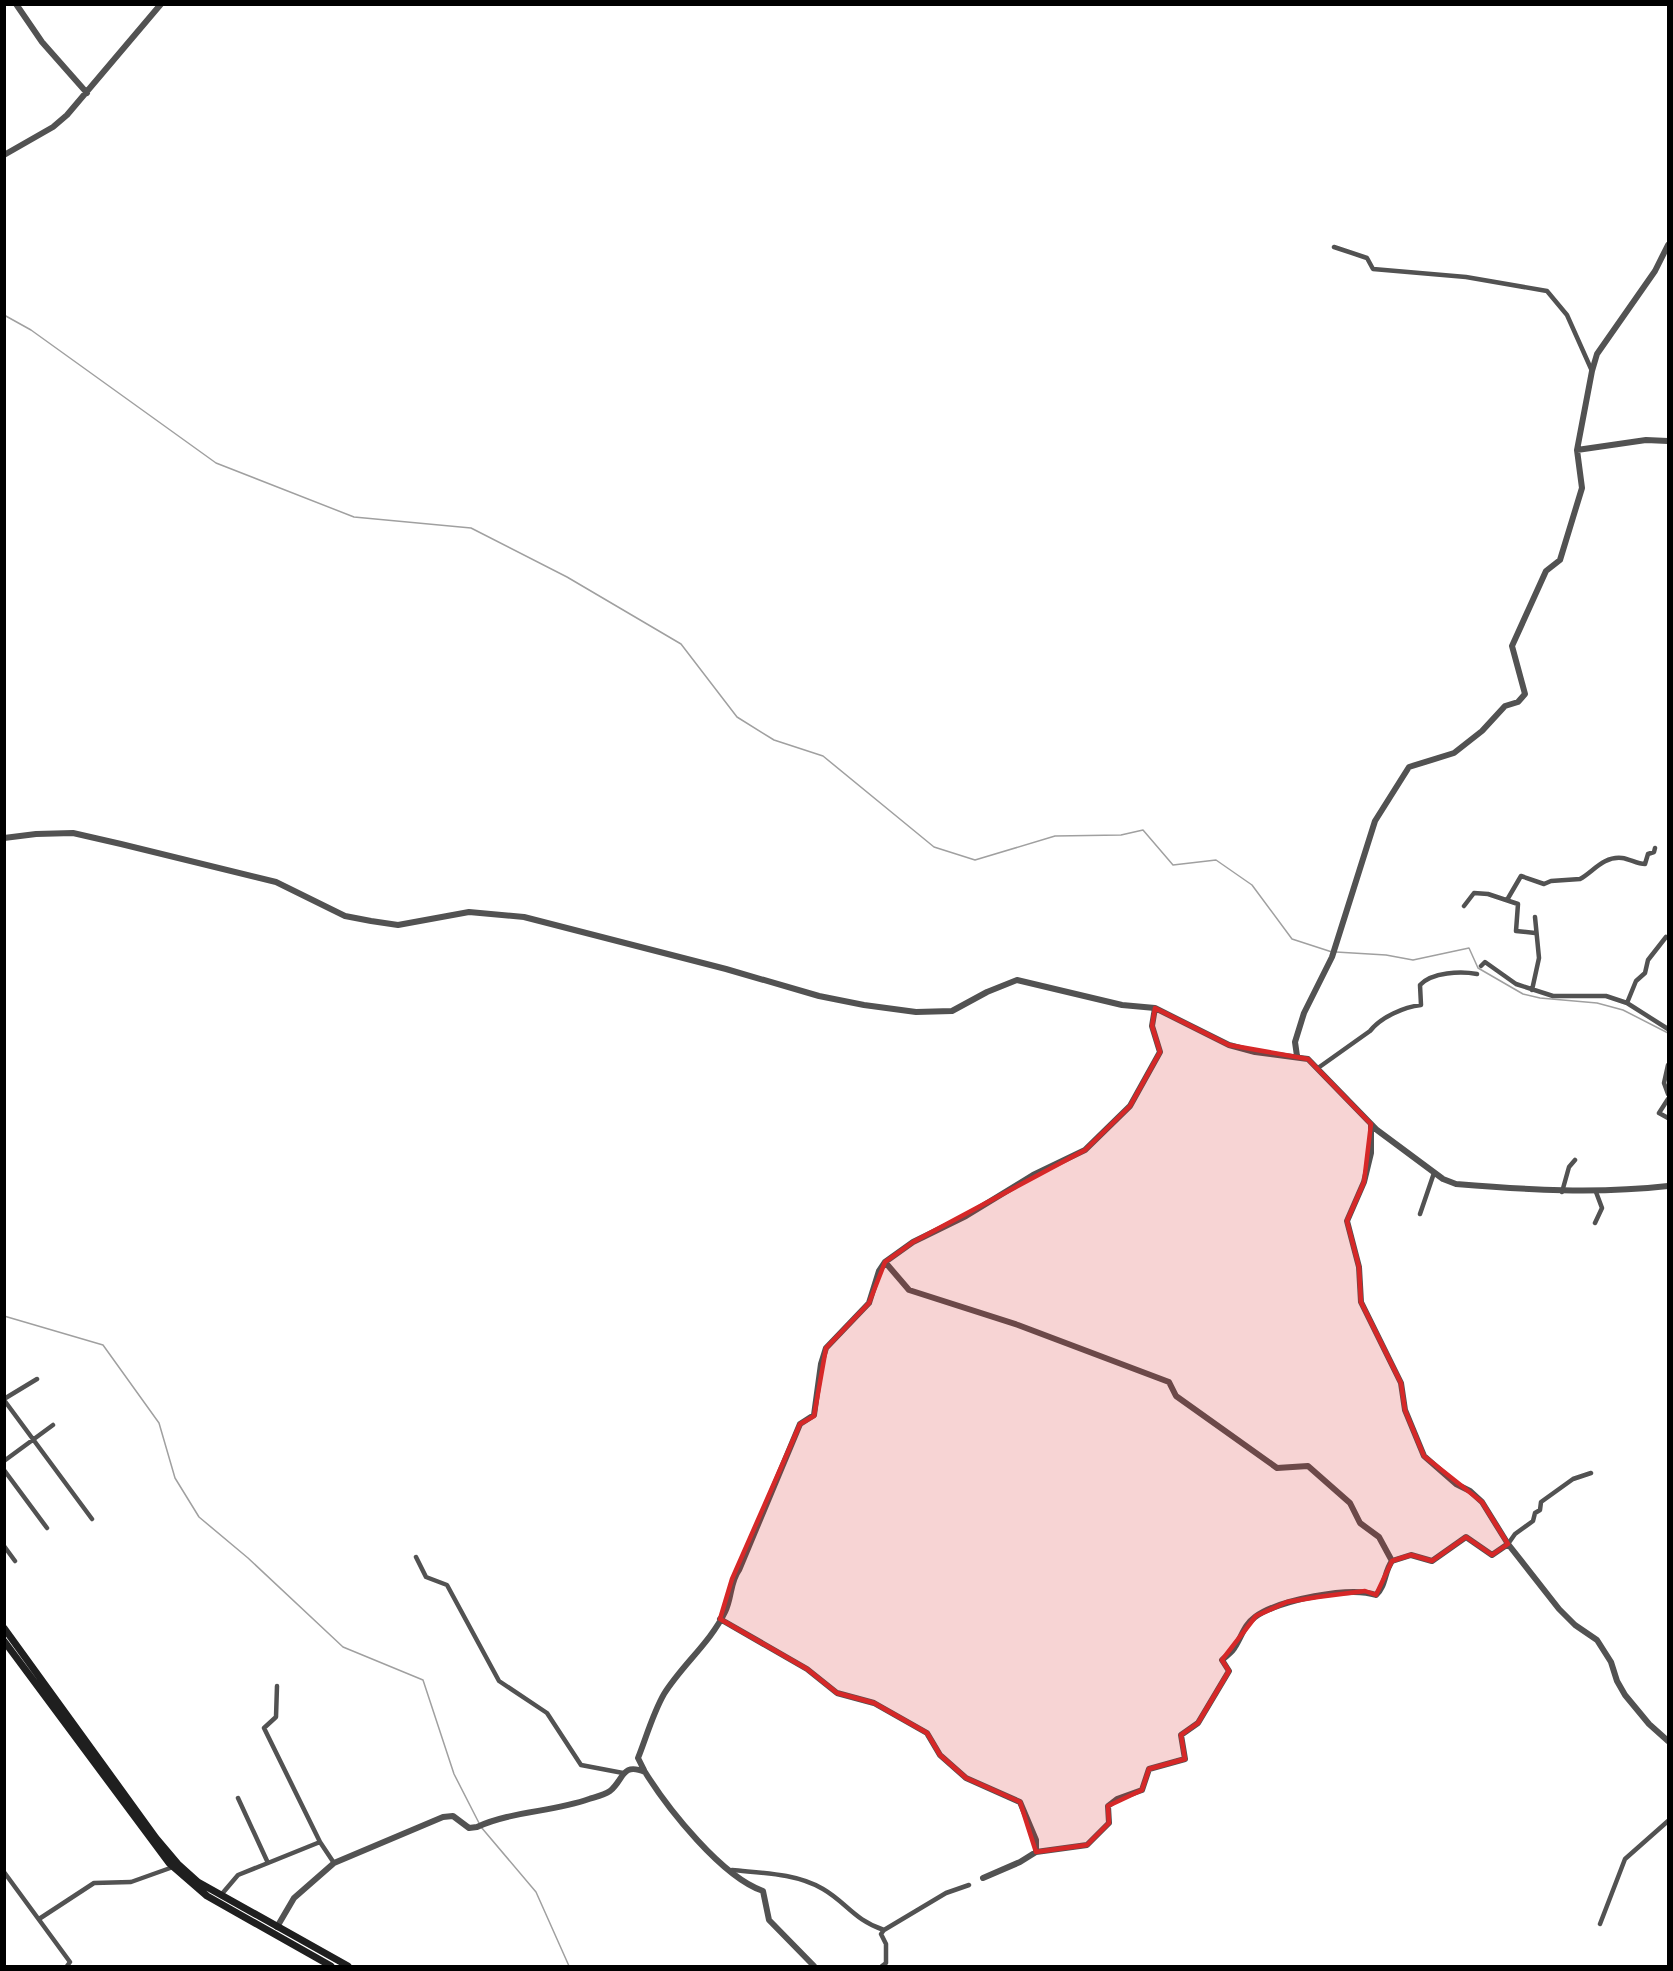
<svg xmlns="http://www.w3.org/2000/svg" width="1673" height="1971" font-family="Ubuntu,sans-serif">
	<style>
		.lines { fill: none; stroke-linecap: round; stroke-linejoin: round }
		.stream { stroke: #a0a0a0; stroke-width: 1.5 }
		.minor { stroke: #525252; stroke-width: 4.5 }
		.tertiary { stroke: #525252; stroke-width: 6 }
		.secondary { stroke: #1f1f1f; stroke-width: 7 }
		.marked { fill: #d62828; fill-opacity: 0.2; stroke: #d62828; stroke-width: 4.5; stroke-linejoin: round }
	</style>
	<rect width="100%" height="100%" fill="#fff"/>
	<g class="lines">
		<path class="stream" d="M 4,315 L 31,330 L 216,463 L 354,517 L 471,528 L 567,577 L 681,644 L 737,717 L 774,740 L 823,756 L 934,847 L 975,860 L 1055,836 L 1121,835 L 1143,830 L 1173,865 L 1216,860 L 1252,885 L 1292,939 L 1332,952
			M 1336,952 L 1386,955 L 1413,960 L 1469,948 L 1478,968 L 1523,994 L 1540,998 L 1597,1003 L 1623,1010 L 1668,1033
			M 4,1316 L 103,1345 L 159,1423 L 175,1478 L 199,1517 L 248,1558 L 343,1647 L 423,1680 L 454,1774 L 479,1823
			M 481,1827 L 536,1892 L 569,1966"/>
		<path class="minor" d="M 1334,247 L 1367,258 L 1373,269 L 1466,277 L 1547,291 L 1567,315 L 1592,371
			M 1507,900 L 1521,876 L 1544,884 L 1551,881 L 1580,879 C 1593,872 1603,856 1622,858 C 1630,859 1637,864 1645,864 L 1648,854 L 1654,852 L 1655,848
			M 1464,906 L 1474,893 L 1488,894 L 1518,904 L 1516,931 L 1535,933
			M 1481,966 L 1485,962 L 1516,984 L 1553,996 L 1606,996 L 1627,1003 L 1668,1029
			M 1532,990 L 1539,958 L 1535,917
			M 1627,1003 L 1636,981 L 1645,973 L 1648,960 L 1666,937
			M 1668,1065 L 1664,1083 L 1668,1094
			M 1318,1068 L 1370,1031 C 1381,1017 1404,1007 1421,1005 L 1420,985 C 1432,972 1461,971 1477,974
			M 1668,1099 L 1659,1113 L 1668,1118
			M 1562,1192 L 1569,1167 L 1575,1160
			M 1420,1214 L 1434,1173
			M 1595,1223 L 1602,1208 L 1596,1192
			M 4,1399 L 37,1379
			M 4,1400 L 92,1519
			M 4,1461 L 53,1425
			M 4,1470 L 47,1528
			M 1508,1544 L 1515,1534 L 1533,1521 L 1535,1513 L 1540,1510 L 1541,1502 L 1573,1479 L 1591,1473
			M 4,1546 L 15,1561
			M 416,1557 L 426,1577 L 447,1585 L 499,1681 L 547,1713 L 581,1765 L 623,1773
			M 277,1686 L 276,1717 L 264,1728 L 320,1842 L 334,1863
			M 238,1798 L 268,1863
			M 732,1870 C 761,1873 796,1873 823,1889 C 847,1903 854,1920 884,1930 L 946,1893 L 969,1885
			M 4,1872 L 70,1962 L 67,1966
			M 221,1895 L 238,1875 L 320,1842
			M 39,1919 L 94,1883 L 131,1882 L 173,1867
			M 1600,1924 L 1625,1859 L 1668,1821
			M 882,1966 L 886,1963 L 886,1944 L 881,1934 L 884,1930"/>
		<path class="tertiary" d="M 16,4 L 42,42 L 87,93
			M 4,155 L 53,127 L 67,115 L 161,4
			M 1577,450 L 1646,440 L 1668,441
			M 4,838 L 36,834 L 73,833 L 121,844 L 276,882 L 345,916 L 371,921 L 398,925 L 469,912 L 524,917 L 726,969 L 819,996 L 864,1005 L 916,1012 L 952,1011 L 987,992 L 1017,980 L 1122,1005 L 1155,1008 L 1229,1045 L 1255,1052 L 1308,1059 L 1377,1130 L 1443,1179 L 1456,1184 C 1528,1190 1597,1194 1668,1186
			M 1297,1056 L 1295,1042 L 1304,1013 L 1332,957 L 1375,821 L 1409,767 L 1454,753 L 1482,731 L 1505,706 L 1518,702 L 1525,694 L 1512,646 L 1546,571 L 1560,560 L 1582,488 L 1577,450 L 1592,371 L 1597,354 L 1655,271 L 1668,245
			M 1371,1124 L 1371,1153 L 1364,1182 L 1347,1221 L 1359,1267 L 1361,1302 L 1401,1383 L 1405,1410 L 1424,1456 L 1456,1484 L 1470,1491 L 1482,1502 L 1508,1544 L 1559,1609 L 1575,1625 L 1597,1640 L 1611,1662 L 1617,1681 L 1625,1695 L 1649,1724 L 1668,1741
			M 885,1262 L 909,1290 L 1018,1325 L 1169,1382 L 1176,1396 L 1277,1468 L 1308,1466 L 1350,1503 L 1360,1523 L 1379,1537 L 1392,1561
			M 720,1619 L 807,1669 L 837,1693 L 874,1703 L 927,1733 L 940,1755 L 966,1778 L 1020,1802 L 1036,1840 L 1036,1852
			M 644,1770 L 638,1758 C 646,1738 653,1713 664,1694 C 682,1665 710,1643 725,1612 C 732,1598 730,1582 739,1570 L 800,1424 L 814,1415 L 821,1364 L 826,1348 L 869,1303 L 879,1271 L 885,1262 L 913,1242 L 966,1216 L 1033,1175 L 1085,1150 L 1130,1106 L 1160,1052 L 1152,1026 L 1155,1008
			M 983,1878 L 1020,1862 L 1036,1852 L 1087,1845 L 1109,1823 L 1108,1806 L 1117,1799 L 1142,1790 L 1149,1769 L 1185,1759 L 1181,1735 L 1198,1723 L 1229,1671 L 1222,1660 C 1226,1656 1233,1652 1235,1647 C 1242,1636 1244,1625 1255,1617 C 1278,1600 1350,1586 1376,1595 C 1386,1586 1384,1572 1392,1561 L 1411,1555 L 1432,1561 L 1466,1537 L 1492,1555 L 1508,1544
			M 277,1927 L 294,1898 L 334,1863 L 443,1817 L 453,1816 L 469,1828 L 477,1827 C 512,1811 553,1812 589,1799 C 595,1797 604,1795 610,1791 C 624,1780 621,1762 645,1772 C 668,1809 722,1877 763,1891 L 769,1920 L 814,1966"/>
		<path class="secondary" d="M 4,1628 L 156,1838 L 178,1864 L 198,1882 L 348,1966
			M 4,1641 L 169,1863 L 207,1896 L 331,1966"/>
	</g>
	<path class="marked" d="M 1155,1008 L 1229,1045 L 1308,1059 L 1371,1124 L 1364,1182 L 1347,1221 L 1359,1267 L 1361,1302 L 1401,1383 L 1405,1410 L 1424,1456 L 1482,1502 L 1508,1544 L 1492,1555 L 1466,1537 L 1432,1561 L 1411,1555 L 1392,1561 L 1376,1595 L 1365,1591 L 1318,1597 L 1287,1602 L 1256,1616 L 1222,1660 L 1229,1671 L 1198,1723 L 1181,1735 L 1185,1759 L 1149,1769 L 1142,1790 L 1108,1806 L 1109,1823 L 1087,1845 L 1036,1852 L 1020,1802 L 966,1778 L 940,1755 L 927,1733 L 874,1703 L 837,1693 L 807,1669 L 720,1619 L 732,1579 L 800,1424 L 814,1416 L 826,1348 L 869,1303 L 885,1262 L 913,1242 L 1085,1150 L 1130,1106 L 1160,1052 L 1152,1026 Z"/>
	<rect width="1673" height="1971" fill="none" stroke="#000000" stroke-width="12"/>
</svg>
